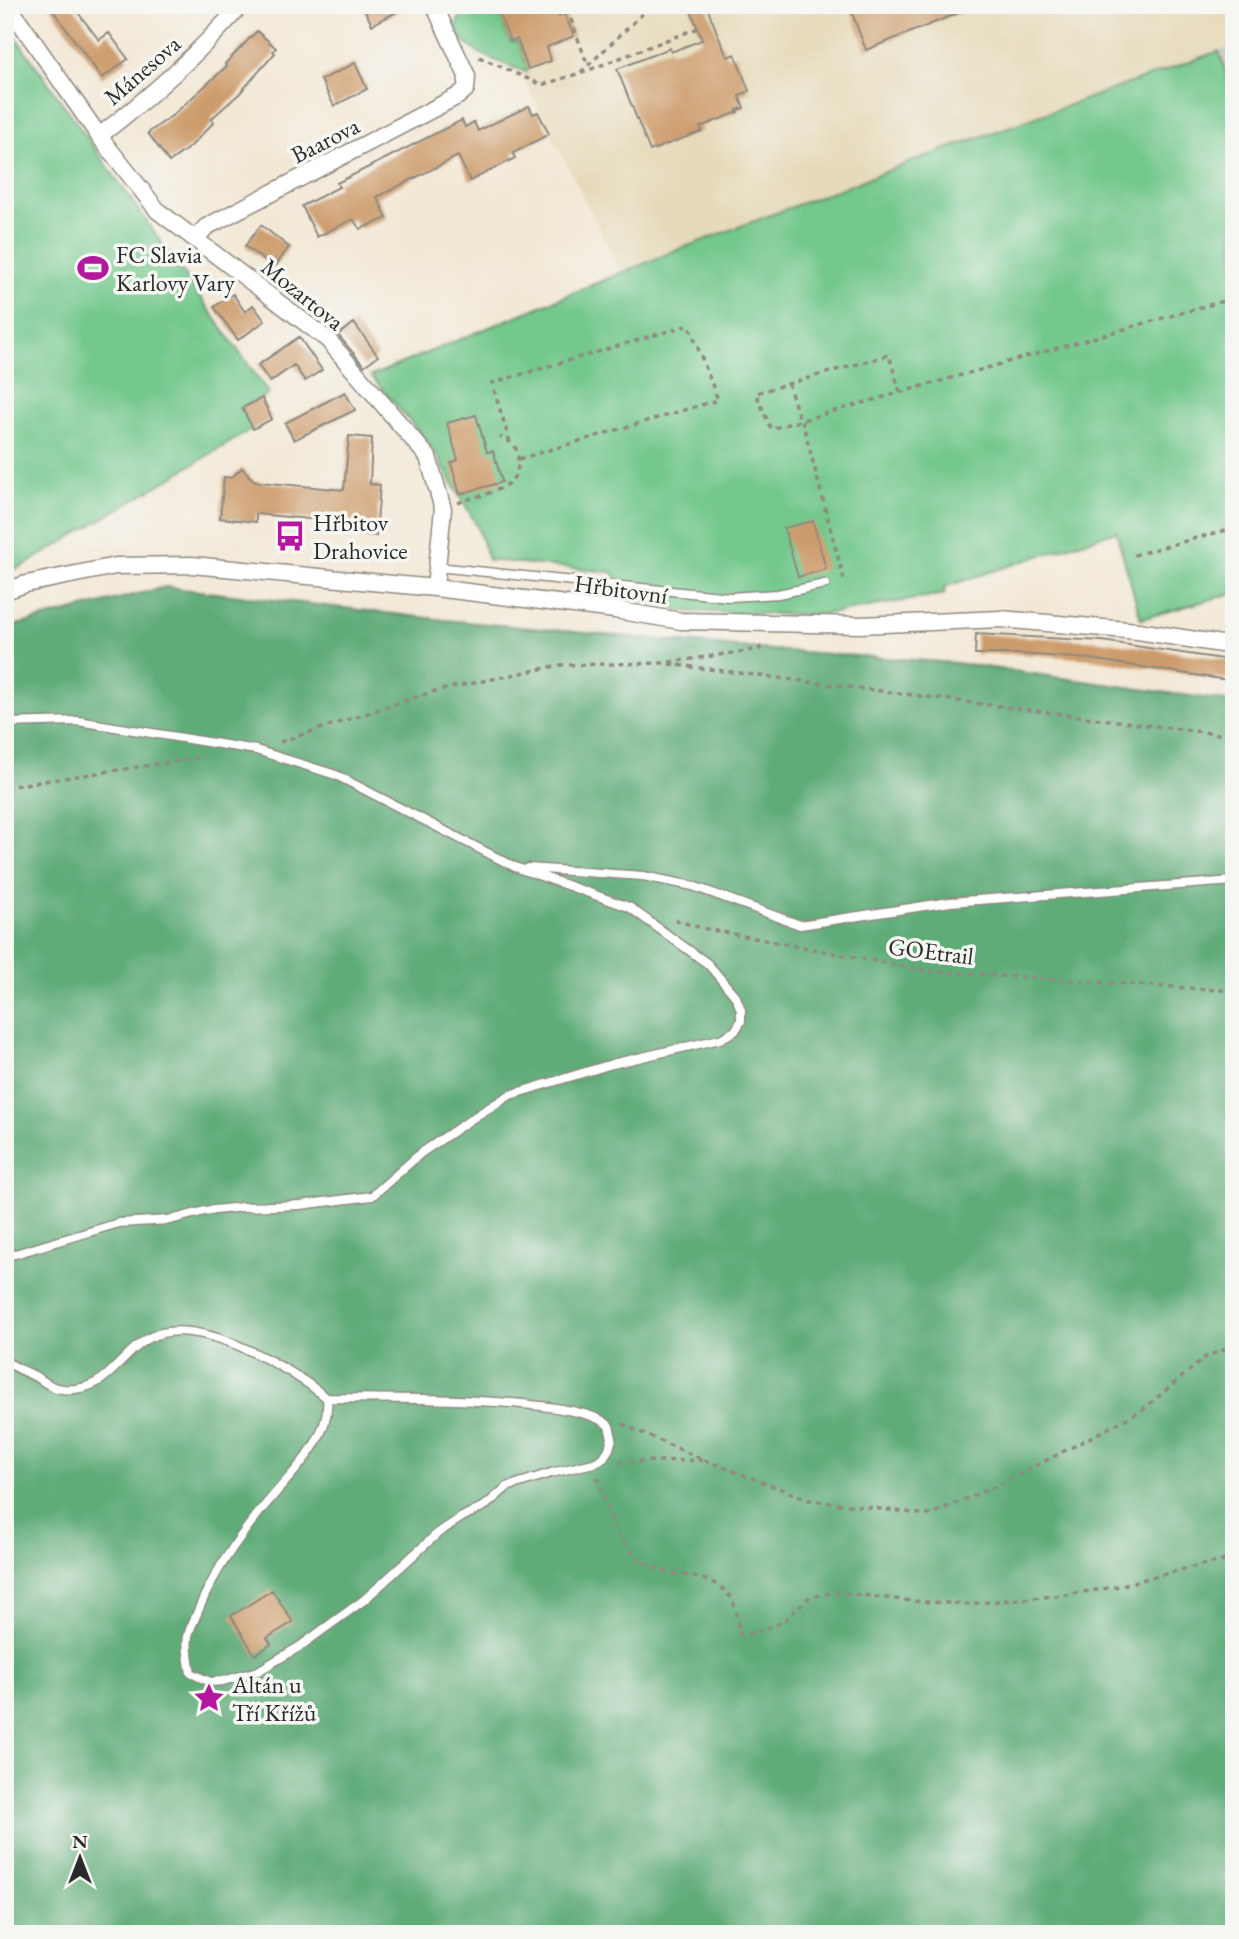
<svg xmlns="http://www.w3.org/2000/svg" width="1239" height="1939" font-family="'EB Garamond',serif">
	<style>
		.built { fill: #e6daba }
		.industrial { fill: #c8c4b8 }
		.green { fill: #73c88c; stroke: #4f7a5c; stroke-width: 2 }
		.forest { fill: #5eac78; stroke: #446c52; stroke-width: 2 }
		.building { fill: #cd9c6c }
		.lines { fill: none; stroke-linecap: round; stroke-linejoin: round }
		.service-casing { stroke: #8f8a80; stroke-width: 11 }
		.minor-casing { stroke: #8f8a80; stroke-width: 19 }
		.path { stroke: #8f8a80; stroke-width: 3.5; stroke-dasharray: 5 5; stroke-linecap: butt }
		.service { stroke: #fff; stroke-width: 8 }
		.minor { stroke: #fff; stroke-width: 16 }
		.labels { text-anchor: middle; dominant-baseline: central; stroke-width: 7; stroke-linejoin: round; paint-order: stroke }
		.street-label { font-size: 24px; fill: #2b2b2b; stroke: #f6f6f2 }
		.poi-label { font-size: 24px; fill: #2b2b2b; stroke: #f6f6f2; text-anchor: start }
	</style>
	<rect width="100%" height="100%" fill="#f6f6f2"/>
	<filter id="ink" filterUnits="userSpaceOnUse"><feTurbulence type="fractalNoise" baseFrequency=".0143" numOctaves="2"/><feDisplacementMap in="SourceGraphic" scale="14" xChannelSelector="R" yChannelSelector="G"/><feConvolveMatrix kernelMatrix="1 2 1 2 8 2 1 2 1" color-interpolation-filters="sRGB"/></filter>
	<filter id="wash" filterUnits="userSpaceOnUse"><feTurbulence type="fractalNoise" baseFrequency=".00686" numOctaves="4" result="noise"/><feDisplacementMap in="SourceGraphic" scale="28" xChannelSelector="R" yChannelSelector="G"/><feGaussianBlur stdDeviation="1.57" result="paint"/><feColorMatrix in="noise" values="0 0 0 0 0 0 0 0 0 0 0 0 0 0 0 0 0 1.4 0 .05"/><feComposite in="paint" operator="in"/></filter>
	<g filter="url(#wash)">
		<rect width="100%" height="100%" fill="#f3e8d6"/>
		<path class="built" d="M 496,5 L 1234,5 L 1234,46 L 620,270 L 527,86 Z"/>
		<path class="industrial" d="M 1234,46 L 1234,102 L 1219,51 Z"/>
		<path class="green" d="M 478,5 L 496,5 L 510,41 L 518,42 L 528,69 L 526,72 C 510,66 440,45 460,17 C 464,12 473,11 478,5 Z
			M 5,22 L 269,394 L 242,408 L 254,428 L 23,566 L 5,572 Z
			M 1219,51 L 1234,102 L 1234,593 L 1141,619 L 1116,531 L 944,587 L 945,594 L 833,613 L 810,615 L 680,611 L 628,597 L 612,572 L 488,560 L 477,526 L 431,446 L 371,376 L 672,252 L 922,158 Z"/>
		<path class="forest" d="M 165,587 L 445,620 L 760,649 L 956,663 L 1234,702 L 1234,1934 L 5,1934 L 5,628 Z"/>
		<g id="blocks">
			<path class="building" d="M 49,5 L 72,5 L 99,40 L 109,33 L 128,59 L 102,78 Z
				M 362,5 L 410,5 L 372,25 Z
				M 496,5 L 554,5 L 558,16 L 564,13 L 574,36 L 547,47 L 551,61 L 528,69 L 517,39 L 510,41 Z
				M 689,5 L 706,5 L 727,57 L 735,54 L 749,91 L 739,96 L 744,108 L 737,110 L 738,112 L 700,127 L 702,131 L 650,151 L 617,69 L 670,48 L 671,52 L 702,40 Z
				M 849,5 L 976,5 L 976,6 L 866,50 Z
				M 257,31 L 276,48 L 273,51 L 275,53 L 239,94 L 211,119 L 214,122 L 191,146 L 169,162 L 148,133 L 173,115 L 227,66 L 225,64 Z
				M 355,63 L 367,89 L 334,106 L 321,80 Z
				M 529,106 L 533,114 L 538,112 L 549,134 L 513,153 L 515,158 L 470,181 L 458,156 L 377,197 L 387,218 L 360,229 L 353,219 L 317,237 L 302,206 L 339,187 L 337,183 L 462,120 L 465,127 L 474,122 L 478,131 Z
				M 261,225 L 289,247 L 274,268 L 245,246 Z
				M 233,294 L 245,312 L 253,305 L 265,321 L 238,340 L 214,307 Z
				M 354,323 L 378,356 L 364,366 L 338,335 Z
				M 299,337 L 322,370 L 305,381 L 294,365 L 270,382 L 258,365 Z
				M 345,392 L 355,410 L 294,440 L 285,423 Z
				M 262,398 L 272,419 L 253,429 L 242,408 Z
				M 476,415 L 487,452 L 493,451 L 502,482 L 460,494 L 451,463 L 458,460 L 447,423 Z
				M 349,436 L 372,438 L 370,484 L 380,485 L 376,536 L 340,531 L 341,522 L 256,514 L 256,522 L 220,518 L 224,477 L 231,478 L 242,468 L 253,480 L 260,482 L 344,490 Z
				M 813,521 L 826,569 L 798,577 L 784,528 Z
				M 976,634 L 1102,641 L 1222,659 L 1234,662 L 1234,681 L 1090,659 L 1022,654 L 975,654 Z
				M 272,1590 L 293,1622 L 267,1638 L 271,1644 L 255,1655 L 231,1616 Z"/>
		</g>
	</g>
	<g filter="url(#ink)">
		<use href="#blocks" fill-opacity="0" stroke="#8f8a80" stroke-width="2"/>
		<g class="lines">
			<g class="service-casing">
				<path id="service" d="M 437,567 L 730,597 L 778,594 L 825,584
					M 5,723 L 78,721 L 256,750 L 336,775 L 515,867 L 629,907 L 708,964 L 736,997 L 741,1010 L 741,1021 L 735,1031 L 720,1039 L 612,1064 L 510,1095 L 479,1114 L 421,1153 L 372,1196 L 300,1205 L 243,1207 L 205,1211 L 170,1220 L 119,1223 L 5,1257
					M 528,868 L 643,876 L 693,886 L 800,925 L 950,902 L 1234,881
					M 5,1361 C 16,1368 27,1372 38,1378 C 44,1381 50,1387 57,1388 C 74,1392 94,1387 107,1375 C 124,1361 139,1338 162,1333 C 210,1322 290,1368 327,1398 C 331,1434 300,1465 278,1490 C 246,1527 216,1566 198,1611 C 195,1619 190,1627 188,1636 C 186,1648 189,1661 191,1673 L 210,1682 L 223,1681 L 258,1671 L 299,1647 L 364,1600 L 438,1533 L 462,1517 L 486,1505 L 507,1487 L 551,1473 L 594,1463 L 603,1458 L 609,1449 L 612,1438 L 609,1426 C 581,1395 376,1399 327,1398"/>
			</g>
			<g class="minor-casing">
				<path id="minor" d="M 8,5 L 99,136 L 158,211 L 328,340 L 428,457 L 443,509 L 435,588
					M 99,136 C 153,95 197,55 241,5
					M 195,239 L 206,227 L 458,96 L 466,89 L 467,76 L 434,5
					M 5,591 L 26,584 L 116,566 L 192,565 L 435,588 L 615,610 L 681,621 L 860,625 L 1001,619 L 1138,631 L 1234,646"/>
			</g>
			<path class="path" d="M 558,12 L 567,9 L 588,66
				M 479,57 L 542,85 L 580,73 L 652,5
				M 581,73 L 698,28
				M 788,383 L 800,421
				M 900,392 L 889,355 L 756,393 L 771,429 L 1234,298
				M 802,420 L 845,584
				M 510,442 L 492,383 L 689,325 L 718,400 L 519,459
				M 458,503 C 483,492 522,493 518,456 C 517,446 509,440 500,437
				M 1134,555 L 1234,528
				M 669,664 L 1234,736
				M 280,742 L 435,691 L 560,665 L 664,663 L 760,649 L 760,642
				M 5,787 L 204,757
				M 675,920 L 702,928 L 927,971 L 1234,991
				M 622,1424 L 704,1460 L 810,1500 L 929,1515 L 1005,1482 L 1141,1411 L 1207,1356 L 1234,1346
				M 618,1462 L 704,1460
				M 598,1477 C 612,1526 621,1564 679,1574 C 698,1578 714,1579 728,1594 C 738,1604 736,1622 741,1635 L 755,1633 L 783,1622 L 808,1598 L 835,1592 L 912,1601 L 969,1604 L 1009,1600 L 1066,1595 L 1114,1587 L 1196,1566 L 1234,1559"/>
			<use href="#service" class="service"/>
			<use href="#minor" class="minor"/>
		</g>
	</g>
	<defs>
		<g id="stadium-bare" transform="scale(2.415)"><path d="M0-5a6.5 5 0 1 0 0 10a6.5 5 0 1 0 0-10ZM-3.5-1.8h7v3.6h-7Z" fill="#b5179e" stroke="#f6f6f2" stroke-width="2.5" paint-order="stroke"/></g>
		<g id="bus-bare" transform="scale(2.415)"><path d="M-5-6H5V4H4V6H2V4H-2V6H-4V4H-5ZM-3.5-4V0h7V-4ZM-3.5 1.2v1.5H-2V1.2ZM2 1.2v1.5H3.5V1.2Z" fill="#b5179e" stroke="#f6f6f2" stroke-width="2.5" paint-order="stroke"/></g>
		<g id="sight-bare" transform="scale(2.415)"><path d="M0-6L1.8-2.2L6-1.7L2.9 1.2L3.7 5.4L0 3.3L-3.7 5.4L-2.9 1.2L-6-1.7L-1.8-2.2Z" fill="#b5179e" stroke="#f6f6f2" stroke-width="2.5" paint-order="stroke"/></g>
	</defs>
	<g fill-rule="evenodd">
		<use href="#stadium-bare" x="93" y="268"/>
		<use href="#bus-bare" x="290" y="536"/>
		<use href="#sight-bare" x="209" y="1698"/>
	</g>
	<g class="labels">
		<g class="street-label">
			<text transform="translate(142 70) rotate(-41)">Mánesova</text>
			<text transform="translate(325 140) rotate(-27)">Baarova</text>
			<text transform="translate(303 294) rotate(39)">Mozartova</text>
			<text transform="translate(621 589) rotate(8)">Hřbitovní</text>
			<text transform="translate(931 951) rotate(7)">GOEtrail</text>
		</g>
		<g class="poi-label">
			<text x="116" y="254">FC Slavia<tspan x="116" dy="28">Karlovy Vary</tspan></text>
			<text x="313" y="522">Hřbitov<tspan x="313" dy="28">Drahovice</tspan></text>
			<text x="232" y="1684">Altán u<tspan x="232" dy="28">Tří Křížů</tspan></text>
		</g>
	</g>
	<rect width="1239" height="1939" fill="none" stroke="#f6f6f2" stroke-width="28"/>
	<g transform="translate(80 1858)" stroke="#f6f6f2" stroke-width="5" paint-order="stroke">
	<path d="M0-5L12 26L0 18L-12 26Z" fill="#2b2b2b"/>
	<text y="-10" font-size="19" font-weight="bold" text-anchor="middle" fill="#2b2b2b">N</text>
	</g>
</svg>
